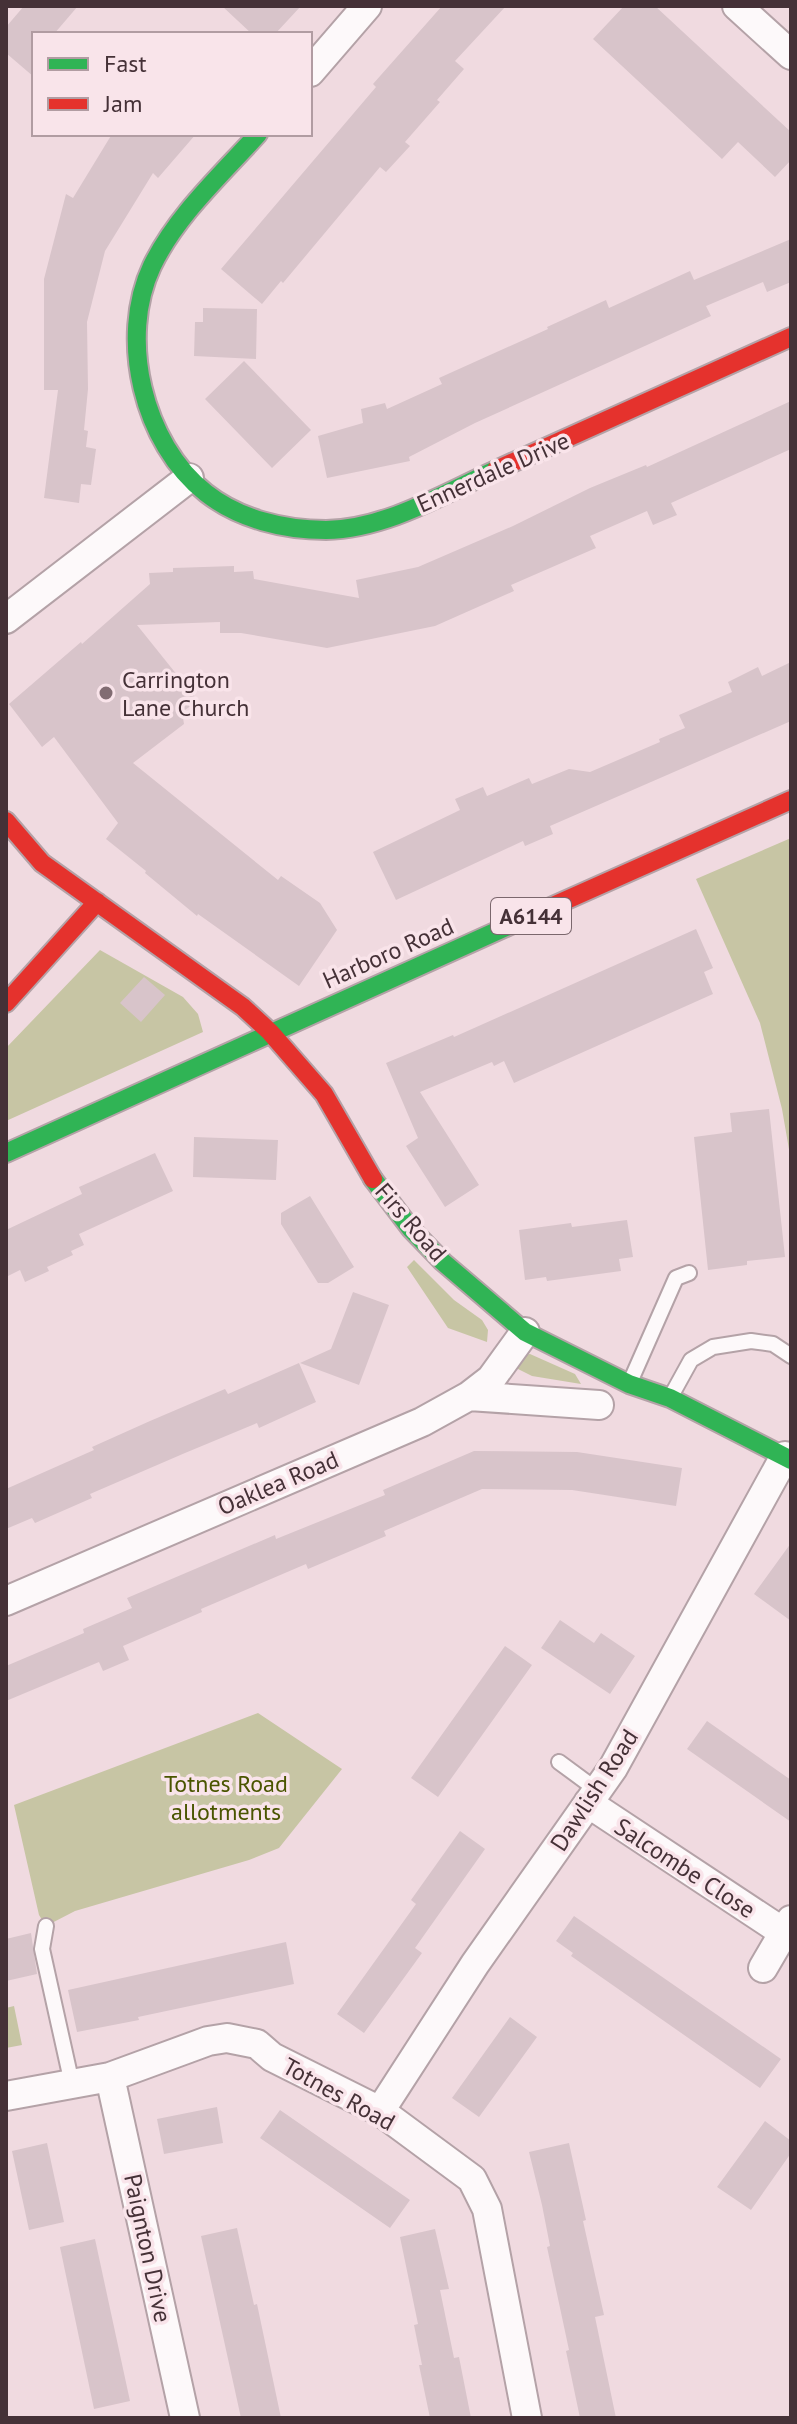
<svg xmlns="http://www.w3.org/2000/svg" width="797" height="2424" font-family="'PT Sans',sans-serif">
	<style>
		.green { fill: #c7c5a4 }
		.building { fill: #d8c4ca }
		.lines { fill: none; stroke-linecap: round; stroke-linejoin: round }
		.lane-casing { stroke: #b4a2a7; stroke-width: 18 }
		.street-casing { stroke: #b4a2a7; stroke-width: 32 }
		.fast-casing { stroke: #b4a2a7; stroke-width: 22 }
		.jam-casing { stroke: #b4a2a7; stroke-width: 22 }
		.lane { stroke: #fdf9fa; stroke-width: 14 }
		.street { stroke: #fdf9fa; stroke-width: 28 }
		.fast { stroke: #30b455; stroke-width: 18 }
		.jam { stroke: #e5322d; stroke-width: 18 }
		.poi-dot { fill: #816c72; stroke: #f9e4ea; stroke-width: 3 }
		.labels { text-anchor: middle; dominant-baseline: central; stroke-width: 7; stroke-linejoin: round; paint-order: stroke }
		.shield { fill: #f9e4ea; stroke: #7b676d; stroke-width: 2 }
		.shield-label { font-size: 22px; font-weight: bold; fill: #453137 }
		.street-label { font-size: 24px; fill: #453137; stroke: #f9e4ea }
		.poi-label { font-size: 24px; fill: #453137; stroke: #f9e4ea; text-anchor: start }
		.park-label { font-size: 24px; fill: #4a5500; stroke: #f9e4ea }
	</style>
	<rect width="100%" height="100%" fill="#f0dae0"/>
	<path class="green" d="M 791,838 L 791,1161 L 782,1109 L 760,1023 L 696,879 Z
		M 100,950 L 183,997 L 198,1014 L 203,1032 L 6,1121 L 6,1048 Z
		M 414,1260 L 454,1300 L 482,1320 L 488,1330 L 487,1342 L 448,1328 L 407,1267 Z
		M 530,1354 L 575,1374 L 581,1384 L 532,1376 L 516,1368 L 515,1356 Z
		M 258,1713 L 342,1769 L 279,1848 L 249,1860 L 75,1911 L 46,1926 L 39,1915 L 14,1805 Z
		M 14,2006 L 22,2045 L 6,2048 L 6,2008 Z"/>
	<path class="building" d="M 24,6 L 78,6 L 54,34 L 34,34 L 34,77 L 6,53 L 6,27 Z
		M 222,6 L 301,6 L 275,34 L 252,34 Z
		M 442,6 L 506,6 L 455,61 L 464,69 L 437,100 L 440,102 L 405,142 L 410,146 L 386,172 L 380,167 L 283,283 L 281,281 L 262,304 L 221,269 L 376,87 L 373,84 Z
		M 624,6 L 655,6 L 791,132 L 791,160 L 775,177 L 738,142 L 722,159 L 593,39 Z
		M 112,134 L 196,134 L 158,178 L 153,173 L 105,251 L 87,322 L 88,389 L 84,430 L 88,431 L 86,447 L 96,449 L 91,485 L 81,484 L 79,503 L 44,498 L 58,390 L 44,390 L 44,279 L 66,194 L 73,198 Z
		M 791,239 L 791,282 L 767,292 L 763,282 L 706,306 L 711,316 L 475,423 L 409,457 L 410,461 L 327,478 L 318,436 L 363,423 L 361,409 L 385,403 L 387,409 L 442,384 L 439,378 L 548,329 L 547,327 L 606,300 L 609,308 L 690,271 L 694,280 Z
		M 203,308 L 257,309 L 256,359 L 194,356 L 195,322 L 203,322 Z
		M 244,361 L 311,430 L 272,468 L 205,399 Z
		M 791,401 L 791,449 L 671,503 L 677,515 L 653,525 L 647,511 L 590,536 L 596,548 L 511,585 L 514,591 L 435,626 L 327,648 L 241,633 L 220,633 L 220,622 L 137,625 L 198,701 L 182,712 L 184,724 L 133,763 L 278,880 L 281,876 L 320,903 L 337,930 L 299,986 L 198,914 L 197,916 L 145,873 L 146,871 L 106,839 L 118,823 L 54,737 L 42,747 L 9,704 L 81,642 L 82,644 L 150,584 L 149,573 L 173,572 L 173,568 L 234,566 L 234,572 L 253,571 L 254,579 L 359,598 L 356,580 L 418,567 L 513,526 L 590,488 L 646,465 L 647,467 Z
		M 791,662 L 791,721 L 550,826 L 553,834 L 525,846 L 523,841 L 396,900 L 373,852 L 460,810 L 455,799 L 483,787 L 487,796 L 529,778 L 532,784 L 569,769 L 590,772 L 660,742 L 659,739 L 685,728 L 679,715 L 732,692 L 728,682 L 758,667 L 762,676 Z
		M 696,929 L 713,968 L 704,972 L 713,994 L 514,1083 L 504,1061 L 494,1066 L 492,1062 L 420,1092 L 479,1185 L 445,1207 L 406,1146 L 418,1138 L 386,1063 L 453,1035 L 454,1037 Z
		M 144,977 L 165,995 L 141,1022 L 120,1003 Z
		M 769,1109 L 785,1257 L 747,1261 L 747,1265 L 708,1270 L 694,1137 L 732,1132 L 730,1113 Z
		M 194,1137 L 278,1140 L 276,1180 L 193,1177 Z
		M 155,1153 L 173,1191 L 79,1234 L 84,1245 L 71,1251 L 73,1255 L 47,1267 L 49,1271 L 25,1282 L 20,1270 L 6,1277 L 6,1230 L 82,1194 L 79,1187 Z
		M 310,1196 L 354,1267 L 328,1283 L 318,1283 L 281,1224 L 281,1213 Z
		M 627,1220 L 633,1257 L 619,1259 L 621,1271 L 547,1281 L 546,1277 L 525,1280 L 519,1230 L 571,1223 L 572,1227 Z
		M 353,1292 L 389,1305 L 359,1385 L 300,1363 L 331,1349 Z
		M 299,1363 L 316,1402 L 259,1428 L 257,1423 L 185,1453 L 90,1494 L 92,1498 L 35,1523 L 32,1518 L 6,1529 L 6,1489 L 94,1450 L 92,1447 L 150,1421 L 225,1389 L 228,1394 Z
		M 474,1451 L 577,1452 L 682,1468 L 676,1506 L 572,1490 L 482,1489 L 384,1531 L 386,1536 L 308,1569 L 306,1564 L 201,1609 L 202,1612 L 123,1646 L 129,1660 L 103,1671 L 99,1662 L 6,1701 L 6,1666 L 84,1633 L 83,1629 L 132,1608 L 127,1598 L 275,1535 L 276,1539 L 385,1495 L 383,1490 Z
		M 791,1543 L 791,1621 L 754,1594 Z
		M 560,1620 L 594,1643 L 601,1633 L 635,1656 L 610,1694 L 541,1648 Z
		M 505,1646 L 532,1665 L 438,1797 L 411,1778 Z
		M 707,1721 L 791,1780 L 791,1822 L 687,1749 Z
		M 460,1831 L 485,1849 L 415,1948 L 422,1953 L 364,2033 L 337,2014 L 416,1904 L 411,1900 Z
		M 574,1916 L 781,2059 L 760,2088 L 571,1956 L 573,1953 L 556,1941 Z
		M 31,1933 L 37,1974 L 6,1981 L 6,1939 Z
		M 286,1942 L 294,1984 L 138,2017 L 139,2020 L 77,2032 L 68,1990 Z
		M 510,2017 L 537,2037 L 479,2117 L 452,2098 Z
		M 217,2107 L 223,2143 L 164,2154 L 157,2119 Z
		M 280,2110 L 410,2200 L 390,2228 L 260,2138 Z
		M 765,2121 L 791,2141 L 791,2153 L 751,2210 L 717,2187 Z
		M 47,2143 L 64,2222 L 29,2230 L 12,2151 Z
		M 569,2143 L 586,2220 L 583,2221 L 604,2315 L 595,2317 L 616,2418 L 580,2418 L 566,2351 L 569,2350 L 547,2247 L 550,2246 L 542,2205 L 529,2152 Z
		M 237,2228 L 254,2305 L 257,2304 L 281,2418 L 241,2418 L 201,2236 Z
		M 435,2229 L 449,2289 L 440,2290 L 454,2358 L 459,2357 L 471,2418 L 430,2418 L 419,2365 L 422,2365 L 414,2325 L 418,2324 L 400,2237 Z
		M 95,2239 L 130,2401 L 94,2409 L 60,2247 Z"/>
	<g class="lines">
		<g class="lane-casing">
			<path id="lane" d="M 631,1380 L 676,1278 L 689,1273
				M 670,1398 L 691,1360 L 713,1347 L 751,1341 L 773,1344 L 791,1356
				M 559,1762 L 597,1790
				M 46,1926 L 42,1949 L 72,2084"/>
		</g>
		<g class="street-casing">
			<path id="street" d="M 737,6 L 791,55
				M 310,72 L 367,6
				M 6,619 L 189,478
				M 469,1396 L 599,1405
				M 6,1601 L 422,1422 L 469,1396 L 491,1379 L 525,1332
				M 588,1803 L 783,1932
				M 763,1968 L 791,1920
				M 110,2077 L 185,2418
				M 6,2096 L 110,2077 L 208,2041 L 227,2038 L 257,2044 L 272,2057 L 380,2111 L 472,2179 L 487,2209 L 527,2418
				M 380,2111 L 475,1964 L 613,1768 L 785,1456"/>
		</g>
		<g class="fast-casing">
			<path id="fast" d="M 258,134 C 221,175 176,216 152,266 C 118,338 143,444 206,493 C 239,519 284,530 326,530 C 386,529 443,494 496,470
				M 6,1153 L 526,918
				M 373,1179 L 411,1229 L 443,1262 L 525,1332 L 629,1384 L 670,1398 L 791,1460"/>
		</g>
		<g class="jam-casing">
			<path id="jam" d="M 496,470 L 791,337
				M 6,821 L 42,863 L 243,1007 L 270,1032 L 324,1094 L 373,1179
				M 526,918 L 791,800
				M 6,1003 L 97,902"/>
		</g>
		<use href="#lane" class="lane"/>
		<use href="#street" class="street"/>
		<use href="#fast" class="fast"/>
		<use href="#jam" class="jam"/>
	</g>
	<circle class="poi-dot" cx="106" cy="693" r="8"/>
	<g class="labels">
		<rect class="shield" x="491" y="898" width="80" height="36" rx="6"/>
		<g class="shield-label">
			<text x="531" y="916">A6144</text>
		</g>
		<g class="street-label">
			<text transform="translate(493 472) rotate(-24)">Ennerdale Drive</text>
			<text transform="translate(388 953) rotate(-24)">Harboro Road</text>
			<text transform="translate(411 1222) rotate(49)">Firs Road</text>
			<text transform="translate(278 1483) rotate(-23)">Oaklea Road</text>
			<text transform="translate(594 1790) rotate(-57)">Dawlish Road</text>
			<text transform="translate(685 1868) rotate(33)">Salcombe Close</text>
			<text transform="translate(339 2094) rotate(29)">Totnes Road</text>
			<text transform="translate(148 2248) rotate(78)">Paignton Drive</text>
		</g>
		<g class="poi-label">
			<text x="122" y="679">Carrington<tspan x="122" dy="28">Lane Church</tspan></text>
		</g>
		<g class="park-label">
			<text x="226" y="1783">Totnes Road<tspan x="226" dy="28">allotments</tspan></text>
		</g>
	</g>
	<rect width="797" height="2424" fill="none" stroke="#453137" stroke-width="16"/>
	<rect x="32" y="32" width="280" height="104" fill="#f9e4ea" stroke="#b19ca2" stroke-width="2"/>
	<rect x="48" y="58" width="40" height="12" fill="#30b455" stroke="#b19ca2" stroke-width="2"/>
	<text x="104" y="72" font-size="24" fill="#453137">Fast</text>
	<rect x="48" y="98" width="40" height="12" fill="#e5322d" stroke="#b19ca2" stroke-width="2"/>
	<text x="104" y="112" font-size="24" fill="#453137">Jam</text>
</svg>
